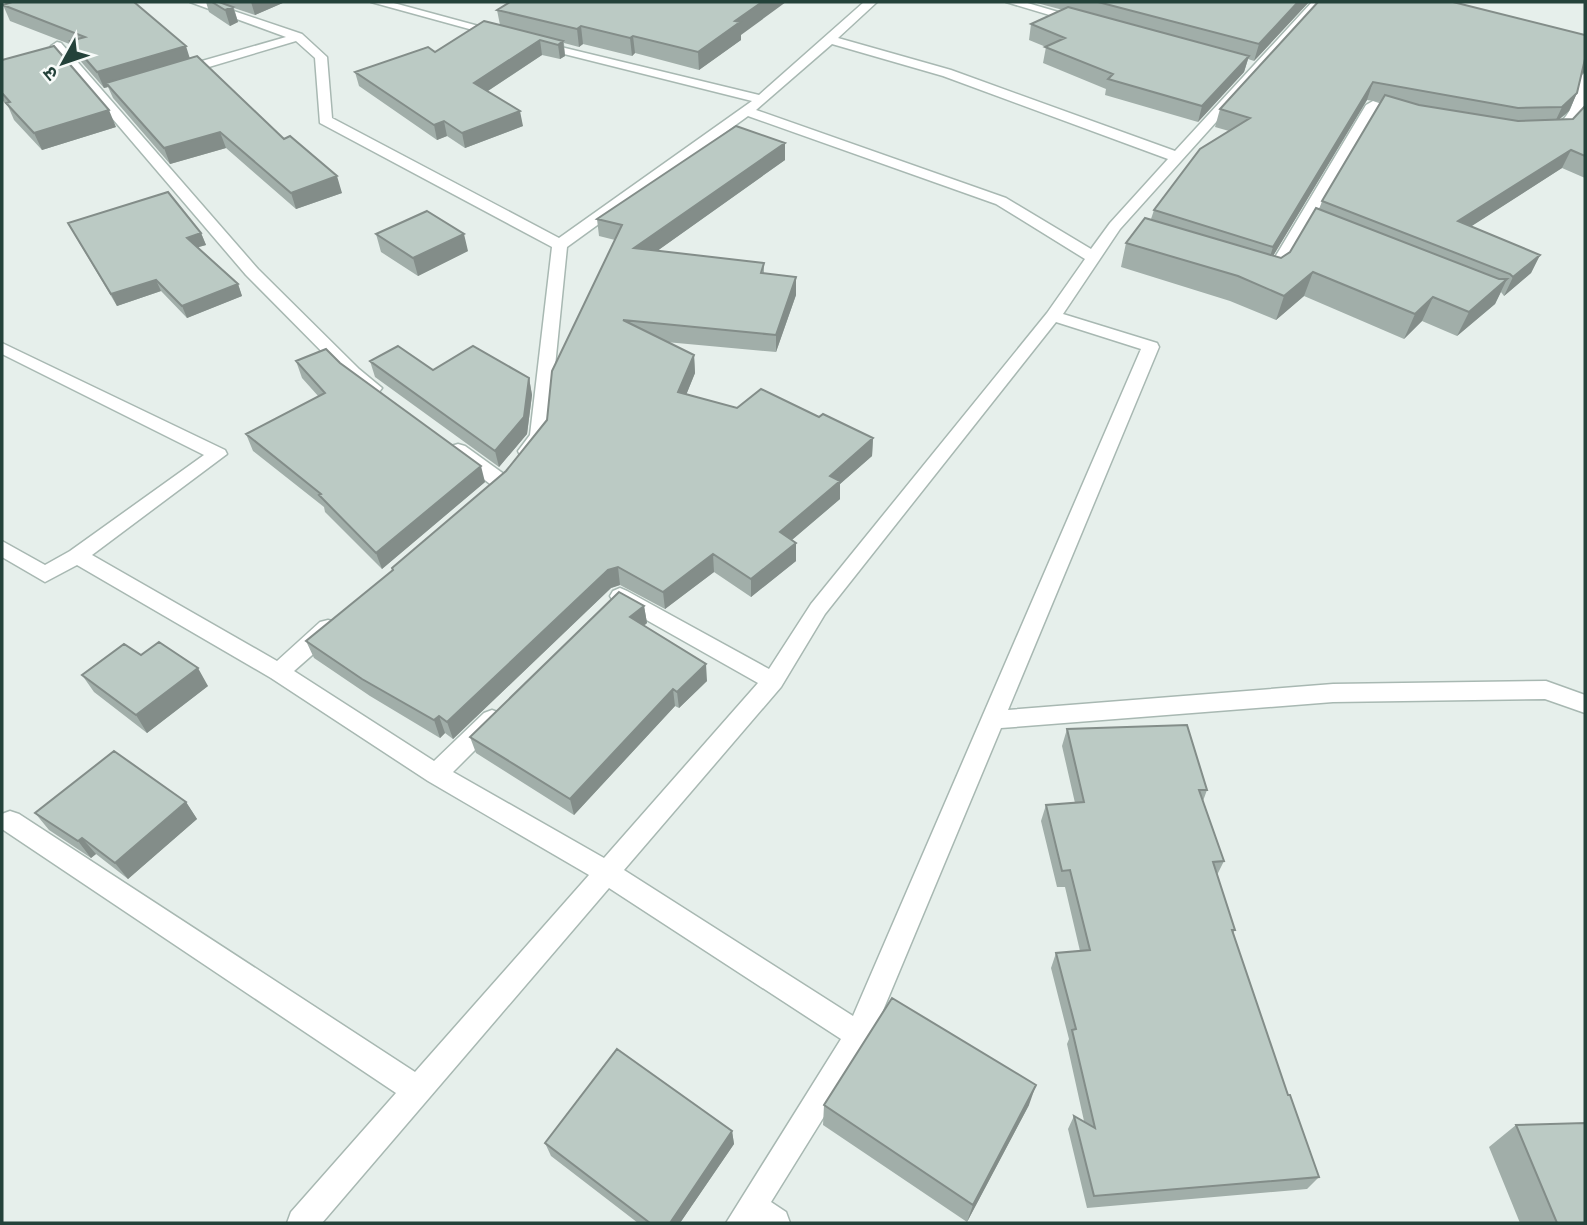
<svg xmlns="http://www.w3.org/2000/svg" width="1587" height="1225" font-family="'Golos Text','Noto Sans Devanagari',sans-serif">
	<style>
		.lines { fill: none; stroke-linecap: round; stroke-linejoin: round }
		.minor-casing { stroke: #a8b8b2; stroke-width: 3 }
		.minor { fill: #fff; fill-rule: evenodd }
		.wall { fill: #a1aea9; fill-rule: evenodd }
		.shaded-wall { fill: #838d89 }
		.building { fill: #bbcac4; stroke: #838d89; stroke-width: 2 }
	</style>
	<rect width="100%" height="100%" fill="#e6efeb"/>
	<g class="lines">
		<g class="minor-casing">
			<path id="minor" d="M 190,2 L 207,2 L 302,34 L 327,57 L 332,118 L 559,238 L 752,101 L 532,46 L 532,40 L 759,95 L 864,2 L 877,2 L 838,38 L 951,70 L 1175,151 L 1312,2 L 1324,2 L 1120,229 L 1063,314 L 1157,343 L 1159,347 L 1008,710 L 1333,684 L 1546,681 L 1585,695 L 1585,713 L 1545,699 L 1333,702 L 1001,728 L 869,1044 L 771,1202 L 786,1212 L 790,1223 L 726,1223 L 841,1039 L 609,888 L 322,1223 L 287,1223 L 291,1212 L 396,1093 L 2,829 L 2,814 L 10,811 L 19,814 L 415,1072 L 589,875 L 428,781 L 271,678 L 77,565 L 45,582 L 2,557 L 2,541 L 45,565 L 70,551 L 204,455 L 2,354 L 2,343 L 225,450 L 227,454 L 92,555 L 277,661 L 320,622 L 328,620 L 336,622 L 339,628 L 336,634 L 294,671 L 434,761 L 484,713 L 492,710 L 500,713 L 503,719 L 500,725 L 453,772 L 604,858 L 758,683 L 613,601 L 610,596 L 613,591 L 620,588 L 627,591 L 769,669 L 811,604 L 1047,313 L 1085,259 L 996,204 L 748,116 L 567,247 L 548,436 L 534,455 L 520,455 L 518,451 L 530,435 L 552,247 L 320,123 L 315,58 L 296,41 L 182,75 L 174,75 L 174,69 L 286,37 ZM 832,44 L 943,76 L 1168,159 L 1110,223 L 1091,249 L 1006,198 L 756,110 ZM 1056,322 L 1141,349 L 853,1016 L 624,870 L 781,687 L 825,614 Z
				M 371,2 L 390,2 L 508,34 L 502,38 Z
				M 1006,2 L 1024,2 L 1089,21 L 1083,25 Z
				M 57,42 L 61,43 L 258,269 L 359,369 L 382,388 L 379,392 L 367,392 L 347,377 L 246,275 L 53,49 L 51,46 Z
				M 1585,73 L 1584,113 L 1564,134 L 1546,134 L 1546,128 C 1572,123 1574,99 1579,77 Z
				M 1373,101 L 1411,114 L 1404,118 L 1377,110 L 1278,278 L 1259,276 L 1257,273 L 1259,270 L 1268,269 L 1366,105 Z
				M 458,444 L 465,446 L 508,477 L 510,482 L 508,487 L 494,487 L 451,454 L 449,450 L 451,446 Z"/>
		</g>
		<use href="#minor" class="minor"/>
	</g>
	<path class="wall" d="M 206,2 L 285,2 L 255,15 L 234,8 L 238,22 L 230,26 L 209,12 Z
		M 1033,2 L 1309,2 L 1254,61 L 1248,59 L 1244,72 L 1198,122 L 1105,95 L 1106,89 L 1043,63 L 1046,47 L 1029,40 L 1031,24 L 1063,10 Z
		M 3,5 L 190,58 L 284,139 L 342,193 L 296,209 L 226,148 L 170,164 L 113,98 L 108,87 L 104,88 L 77,57 L 72,45 L 10,21 Z
		M 497,10 L 741,35 L 741,40 L 699,70 L 635,53 L 632,56 L 583,44 L 579,47 L 564,43 L 565,56 L 560,59 L 542,55 L 488,91 L 523,126 L 465,148 L 447,136 L 437,140 L 359,86 L 355,72 L 435,52 L 500,25 Z
		M 1585,35 L 1585,72 L 1581,74 L 1577,93 L 1569,111 L 1559,119 L 1573,119 L 1585,106 L 1585,178 L 1562,168 L 1471,226 L 1540,255 L 1531,273 L 1504,296 L 1501,292 L 1495,304 L 1457,336 L 1422,321 L 1404,339 L 1304,296 L 1276,320 L 1230,301 L 1121,267 L 1126,243 L 1151,219 L 1154,210 L 1229,131 L 1215,127 L 1220,109 ZM 1367,100 L 1381,102 L 1322,201 L 1319,210 L 1290,252 L 1281,258 L 1273,256 Z
		M 2,60 L 116,127 L 42,150 L 14,120 L 8,106 L 2,100 Z
		M 785,143 L 785,160 L 657,251 L 764,263 L 764,273 L 796,295 L 776,352 L 666,342 L 694,355 L 695,373 L 686,395 L 737,408 L 819,417 L 873,438 L 872,456 L 840,484 L 840,499 L 792,540 L 796,561 L 751,597 L 714,572 L 665,609 L 620,585 L 611,588 L 453,739 L 445,733 L 440,738 L 370,696 L 314,658 L 306,641 L 393,570 L 392,568 L 506,471 L 547,420 L 615,240 L 599,236 L 597,219 Z
		M 68,223 L 201,233 L 206,245 L 198,247 L 238,284 L 242,296 L 187,318 L 161,291 L 117,306 L 74,234 Z
		M 376,234 L 468,251 L 418,276 L 381,252 Z
		M 296,361 L 340,363 L 485,482 L 382,569 L 325,512 L 324,507 L 253,451 L 246,434 L 319,397 L 302,378 Z
		M 370,361 L 433,370 L 529,378 L 532,395 L 527,434 L 499,467 L 375,377 Z
		M 644,606 L 647,623 L 644,626 L 707,681 L 679,708 L 675,706 L 574,815 L 476,753 L 470,737 Z
		M 141,655 L 208,686 L 147,733 L 94,692 L 82,675 Z
		M 1067,729 L 1207,790 L 1203,801 L 1224,861 L 1217,875 L 1235,930 L 1233,933 L 1288,1095 L 1319,1177 L 1307,1189 L 1087,1208 L 1068,1129 L 1074,1116 L 1084,1121 L 1067,1044 L 1069,1039 L 1051,968 L 1056,953 L 1080,951 L 1065,887 L 1057,887 L 1041,821 L 1046,805 L 1075,803 L 1062,746 Z
		M 186,802 L 197,819 L 128,879 L 96,854 L 91,858 L 49,830 L 35,813 Z
		M 824,1105 L 1029,1105 L 967,1222 L 823,1125 Z
		M 1516,1125 L 1585,1223 L 1520,1223 L 1489,1147 Z
		M 732,1131 L 734,1144 L 680,1223 L 638,1223 L 551,1156 L 545,1143 Z"/>
	<path class="shaded-wall" d="M 251,2 L 285,2 L 255,15 Z
		M 762,2 L 786,2 L 741,35 L 741,40 L 699,70 L 698,52 L 735,21 Z
		M 1298,2 L 1309,2 L 1254,61 L 1259,44 Z
		M 233,7 L 238,22 L 230,26 L 225,10 Z
		M 581,26 L 583,44 L 579,47 L 577,29 Z
		M 633,36 L 635,53 L 632,56 L 630,38 Z
		M 540,40 L 542,55 L 477,98 L 474,83 Z
		M 563,41 L 565,56 L 560,59 L 558,45 Z
		M 186,46 L 191,62 L 106,83 L 108,87 L 104,88 L 97,72 Z
		M 1249,56 L 1244,72 L 1198,122 L 1202,106 Z
		M 1585,59 L 1585,72 L 1576,76 Z
		M 1373,82 L 1367,100 L 1267,266 L 1273,247 Z
		M 1577,93 L 1569,111 L 1554,124 L 1562,107 Z
		M 109,110 L 116,127 L 42,150 L 34,133 Z
		M 520,111 L 523,126 L 465,148 L 462,133 Z
		M 444,121 L 447,136 L 437,140 L 434,125 Z
		M 220,132 L 226,148 L 170,164 L 164,148 Z
		M 785,143 L 785,160 L 636,266 L 634,248 Z
		M 1571,150 L 1562,168 L 1450,240 L 1458,221 Z
		M 337,176 L 342,193 L 296,209 L 291,193 Z
		M 201,233 L 206,245 L 192,249 L 187,238 Z
		M 464,234 L 468,251 L 418,276 L 413,258 Z
		M 1540,255 L 1531,273 L 1504,296 L 1513,277 Z
		M 1313,272 L 1304,296 L 1276,320 L 1284,296 Z
		M 796,277 L 796,295 L 776,352 L 776,335 Z
		M 1507,279 L 1495,304 L 1457,336 L 1469,312 Z
		M 156,280 L 161,291 L 117,306 L 111,294 Z
		M 238,284 L 242,296 L 187,318 L 182,306 Z
		M 1433,297 L 1422,321 L 1404,339 L 1415,314 Z
		M 694,355 L 695,373 L 680,410 L 678,392 Z
		M 529,378 L 532,395 L 527,434 L 499,467 L 495,451 Z
		M 873,438 L 872,456 L 840,484 L 840,499 L 780,550 L 780,532 L 830,476 Z
		M 481,466 L 485,482 L 382,569 L 376,553 Z
		M 796,543 L 796,561 L 751,597 L 751,579 Z
		M 713,554 L 714,572 L 665,609 L 663,592 Z
		M 618,567 L 620,585 L 611,588 L 453,739 L 447,722 L 608,570 Z
		M 644,606 L 647,623 L 632,634 L 630,617 Z
		M 706,664 L 707,681 L 679,708 L 677,692 Z
		M 198,668 L 208,686 L 147,733 L 136,715 Z
		M 673,689 L 675,706 L 574,815 L 570,799 Z
		M 439,716 L 445,733 L 440,738 L 434,720 Z
		M 186,802 L 197,819 L 128,879 L 115,863 Z
		M 82,838 L 96,854 L 91,858 L 78,841 Z
		M 1036,1085 L 1029,1105 L 967,1222 L 973,1205 Z
		M 732,1131 L 734,1144 L 680,1223 L 670,1223 Z"/>
	<path class="building" d="M 12,2 L 134,2 L 186,46 L 97,72 L 70,41 L 85,37 L 3,5 Z
		M 212,2 L 219,2 L 233,7 L 225,10 Z
		M 510,2 L 762,2 L 735,21 L 740,22 L 698,52 L 633,36 L 630,38 L 581,26 L 577,29 L 497,10 Z
		M 1098,2 L 1298,2 L 1259,44 Z
		M 1318,2 L 1453,2 L 1585,35 L 1585,59 L 1577,93 L 1562,107 L 1518,108 L 1373,82 L 1273,247 L 1154,210 L 1200,149 L 1250,118 L 1220,109 Z
		M 1068,7 L 1249,56 L 1202,106 L 1108,79 L 1113,74 L 1045,47 L 1065,38 L 1031,24 Z
		M 484,21 L 563,41 L 558,45 L 540,40 L 474,83 L 520,111 L 462,133 L 444,121 L 434,125 L 355,72 L 428,47 L 435,52 Z
		M 54,46 L 109,110 L 34,133 L 6,103 L 10,102 L 2,93 L 2,60 Z
		M 197,56 L 284,139 L 290,136 L 337,176 L 291,193 L 220,132 L 164,148 L 106,83 Z
		M 1385,95 L 1419,105 L 1518,121 L 1573,119 L 1585,106 L 1585,156 L 1571,150 L 1458,221 L 1540,255 L 1513,277 L 1510,274 L 1322,201 Z
		M 736,126 L 785,143 L 634,248 L 764,263 L 761,273 L 796,277 L 776,335 L 623,320 L 694,355 L 678,392 L 737,408 L 761,389 L 819,417 L 823,414 L 873,438 L 830,476 L 840,481 L 780,532 L 796,543 L 751,579 L 713,554 L 663,592 L 618,567 L 608,570 L 447,722 L 439,716 L 434,720 L 362,679 L 306,641 L 393,570 L 392,568 L 506,471 L 547,420 L 552,371 L 622,225 L 597,219 Z
		M 168,192 L 201,233 L 187,238 L 238,284 L 182,306 L 156,280 L 111,294 L 68,223 Z
		M 1316,208 L 1499,279 L 1507,279 L 1469,312 L 1433,297 L 1415,314 L 1313,272 L 1284,296 L 1238,276 L 1126,243 L 1145,218 L 1281,258 L 1290,252 Z
		M 427,211 L 464,234 L 413,258 L 376,234 Z
		M 398,346 L 433,370 L 473,346 L 529,378 L 524,417 L 495,451 L 370,361 Z
		M 326,349 L 340,363 L 481,466 L 376,553 L 319,495 L 321,494 L 246,434 L 325,393 L 296,361 Z
		M 619,592 L 644,606 L 630,617 L 706,664 L 677,692 L 673,689 L 570,799 L 470,737 Z
		M 159,642 L 198,668 L 136,715 L 82,675 L 124,644 L 141,655 Z
		M 1187,725 L 1207,790 L 1199,790 L 1224,861 L 1213,862 L 1235,930 L 1232,930 L 1288,1095 L 1290,1095 L 1319,1177 L 1094,1196 L 1074,1116 L 1095,1128 L 1072,1030 L 1076,1029 L 1056,953 L 1090,950 L 1070,870 L 1062,871 L 1046,805 L 1084,802 L 1067,729 Z
		M 114,751 L 186,802 L 115,863 L 82,838 L 78,841 L 35,813 Z
		M 892,998 L 1036,1085 L 973,1205 L 824,1105 Z
		M 617,1049 L 732,1131 L 670,1223 L 650,1223 L 545,1143 Z
		M 1585,1123 L 1585,1223 L 1557,1223 L 1516,1125 Z"/>
	<rect width="1587" height="1225" fill="none" stroke="#24423a" stroke-width="7"/>
	<g transform="translate(63 63) rotate(230)" stroke="#f7fbf9" stroke-width="5" paint-order="stroke">
	<path d="M0-5L12 26L0 18L-12 26Z" fill="#24423a"/>
	<text y="-10" font-size="19" font-weight="bold" text-anchor="middle" fill="#24423a">उ</text>
	</g>
</svg>
